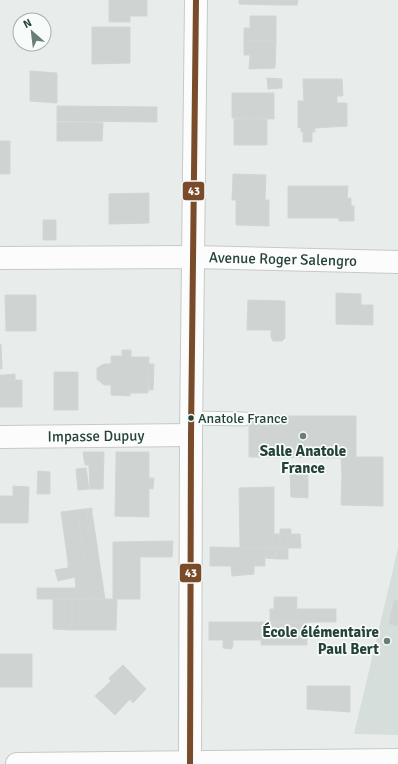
<svg xmlns="http://www.w3.org/2000/svg" width="398" height="764" font-family="Signika,sans-serif">
	<style>
		.built { fill: #d6dedb }
		.building { fill: #cfd4d2; stroke: #d1d6d4 }
		.lines { fill: none; stroke-linecap: round; stroke-linejoin: round }
		.service-casing { stroke: #c5cac8; stroke-width: 15 }
		.minor-casing { stroke: #c5cac8; stroke-width: 24 }
		.tertiary-casing { stroke: #c5cac8; stroke-width: 24 }
		.service { stroke: #fcfcfc; stroke-width: 13 }
		.minor { stroke: #fcfcfc; stroke-width: 22 }
		.tertiary { stroke: #fcfcfc; stroke-width: 22 }
		.bus-1-casing { stroke: #f7fbf9; stroke-width: 9 }
		.bus-1 { stroke: #7a4b2a; stroke-width: 6 }
		.bus-dot { fill: #24423a; stroke: #f7fbf9; stroke-width: 1.5 }
		.poi-dot { fill: #697e78; stroke: #f7fbf9; stroke-width: 1.5 }
		.labels { text-anchor: middle; dominant-baseline: central; stroke-width: 3.5; stroke-linejoin: round; paint-order: stroke }
		.bus-label { font-size: 14px; fill: #24423a; stroke: #f7fbf9; text-anchor: start }
		.street-label { font-size: 15px; fill: #24423a; stroke: #f7fbf9 }
		.poi-label { font-size: 15px; font-weight: bold; fill: #24423a; stroke: #f7fbf9 }
		.line-badge { stroke: #f7fbf9; stroke-width: 1.5 }
		.badge-label { font-size: 11px; text-anchor: middle; font-weight: bold; fill: #fff }
	</style>
	<rect width="100%" height="100%" fill="#e8edeb"/>
	<path class="built" d="M 398,548 L 398,735 L 354,734 Z"/>
	<path class="building" d="M 109,0 L 147,0 L 147,16 L 130,16 L 130,22 L 109,22 Z
		M 239,0 L 278,0 L 278,5 L 239,4 Z
		M 278,0 L 298,0 L 297,5 L 278,5 Z
		M 250,16 L 276,16 L 276,41 L 244,41 L 244,28 L 250,28 Z
		M 92,27 L 130,27 L 130,63 L 92,64 Z
		M 244,41 L 276,41 L 275,68 L 249,69 L 250,55 L 244,55 Z
		M 30,71 L 57,73 L 57,103 L 30,101 Z
		M 267,78 L 282,79 L 282,88 L 268,89 Z
		M 303,79 L 342,79 L 343,96 L 337,96 L 337,103 L 347,103 L 347,126 L 315,128 L 315,132 L 301,132 L 301,127 L 298,128 L 298,101 L 304,101 Z
		M 232,93 L 274,93 L 274,119 L 232,118 Z
		M 57,106 L 157,107 L 157,122 L 57,121 Z
		M 234,119 L 267,119 L 267,145 L 234,145 Z
		M 57,122 L 103,123 L 102,141 L 57,141 Z
		M 303,131 L 312,132 L 312,142 L 303,142 Z
		M 0,141 L 10,141 L 10,174 L 0,174 Z
		M 233,174 L 266,175 L 265,200 L 232,200 Z
		M 288,186 L 348,186 L 347,198 L 351,198 L 351,206 L 354,206 L 354,221 L 339,221 L 339,218 L 288,218 Z
		M 149,193 L 149,223 L 109,224 L 109,194 Z
		M 236,200 L 269,200 L 269,226 L 236,225 Z
		M 43,220 L 56,220 L 56,240 L 43,240 Z
		M 336,293 L 361,294 L 361,305 L 373,305 L 373,325 L 336,324 Z
		M 5,295 L 36,295 L 36,331 L 6,331 Z
		M 248,300 L 285,301 L 285,338 L 282,341 L 273,341 L 271,337 L 271,330 L 247,330 Z
		M 0,344 L 1,344 L 2,369 L 0,369 Z
		M 122,350 L 131,350 L 131,357 L 149,357 L 148,393 L 130,393 L 130,396 L 111,395 L 111,385 L 104,385 L 97,379 L 97,368 L 104,364 L 111,364 L 111,356 L 122,356 Z
		M 149,364 L 154,364 L 153,390 L 149,390 Z
		M 54,372 L 78,372 L 78,410 L 54,410 Z
		M 15,374 L 15,380 L 5,380 L 4,375 Z
		M 0,375 L 4,375 L 5,380 L 22,380 L 22,407 L 0,407 Z
		M 249,416 L 356,416 L 356,457 L 383,457 L 383,474 L 342,475 L 341,458 L 249,457 Z
		M 83,452 L 104,452 L 103,489 L 90,489 L 89,465 L 85,465 Z
		M 116,452 L 119,452 L 119,461 L 116,461 Z
		M 119,452 L 149,452 L 149,478 L 154,478 L 153,489 L 149,488 L 149,517 L 115,516 L 116,461 L 119,461 Z
		M 86,468 L 89,489 L 78,490 L 76,469 Z
		M 38,471 L 50,472 L 50,494 L 37,494 Z
		M 290,474 L 308,474 L 308,498 L 291,497 Z
		M 383,474 L 383,506 L 341,505 L 342,475 Z
		M 13,486 L 29,487 L 28,523 L 0,523 L 0,496 L 13,496 Z
		M 274,487 L 274,534 L 280,534 L 280,548 L 240,548 L 239,488 Z
		M 92,508 L 92,514 L 87,515 L 87,520 L 79,521 L 77,510 Z
		M 77,510 L 84,559 L 68,562 L 61,512 Z
		M 92,514 L 93,519 L 105,599 L 90,599 L 79,521 L 87,520 L 87,515 Z
		M 280,529 L 291,529 L 291,534 L 300,534 L 301,548 L 280,548 Z
		M 173,541 L 172,557 L 140,557 L 140,599 L 113,599 L 113,542 Z
		M 210,547 L 265,548 L 265,566 L 254,566 L 254,574 L 232,576 L 231,566 L 210,566 Z
		M 265,548 L 276,548 L 276,559 L 266,558 Z
		M 276,548 L 288,548 L 288,559 L 276,559 Z
		M 84,559 L 90,599 L 37,599 L 37,588 L 76,588 L 75,577 L 58,581 L 55,570 L 68,568 L 68,562 Z
		M 274,597 L 297,597 L 296,622 L 270,622 L 270,609 L 274,609 Z
		M 53,599 L 72,599 L 72,630 L 53,629 Z
		M 72,599 L 117,599 L 116,630 L 72,630 Z
		M 394,600 L 398,601 L 398,626 L 389,624 Z
		M 296,609 L 336,609 L 336,622 L 296,622 Z
		M 209,622 L 262,622 L 261,640 L 209,640 Z
		M 262,622 L 307,622 L 307,645 L 261,645 Z
		M 223,640 L 233,640 L 233,646 L 231,649 L 223,648 Z
		M 0,654 L 32,654 L 32,687 L 0,687 Z
		M 123,665 L 146,689 L 133,703 L 130,699 L 115,715 L 95,696 L 111,681 L 109,678 Z
		M 307,686 L 350,686 L 350,712 L 307,709 Z"/>
	<g class="lines">
		<g class="service-casing">
			<path id="service" d="M 191,418 L 244,419"/>
		</g>
		<g class="minor-casing">
			<g id="minor">
				<path id="s1" d="M 0,258 L 194,257 L 398,262"/>
				<path id="s2" d="M 0,437 L 191,435"/>
				<path d="M 17,764 L 398,760"/>
			</g>
		</g>
		<g class="tertiary-casing">
			<path id="tertiary" d="M 190,764 L 191,435 L 196,0"/>
		</g>
		<use href="#service" class="service"/>
		<use href="#minor" class="minor"/>
		<use href="#tertiary" class="tertiary"/>
		<g class="bus-1-casing">
			<path id="bus-1" d="M 190,764 L 191,435 L 196,0"/>
		</g>
		<use href="#bus-1" class="bus-1"/>
	</g>
	<circle class="bus-dot" cx="191" cy="418" r="3.5"/>
	<g class="poi-dot">
		<circle cx="303" cy="436" r="4"/>
		<circle cx="387" cy="641" r="4"/>
	</g>
	<g class="labels">
		<g class="bus-label">
			<text x="198" y="418">Anatole France</text>
		</g>
		<g class="street-label">
			<text stroke="none"><textPath href="#s1" startOffset="283">Avenue Roger Salengro</textPath></text>
			<text stroke="none"><textPath href="#s2" startOffset="96">Impasse Dupuy</textPath></text>
		</g>
		<g class="poi-label">
			<text x="303" y="451">Salle Anatole<tspan x="303" dy="17">France</tspan></text>
			<text x="379" y="632" text-anchor="end">École élémentaire<tspan x="379" dy="17">Paul Bert</tspan></text>
		</g>
	</g>
	<g class="line-badge">
		<rect x="182" y="181" width="23" height="20" rx="4" fill="#7a4b2a"/>
		<rect x="179" y="563" width="23" height="20" rx="4" fill="#7a4b2a"/>
	</g>
	<g class="badge-label">
		<text x="194" y="195">43</text>
		<text x="191" y="577">43</text>
	</g>
	<g transform="translate(32 32) rotate(332)"><circle r="19" fill="#f7fbf9" stroke="#a3b1ad"/>
	<path d="M0-3L7 15L0 10L-7 15Z" fill="#697e78"/>
	<text y="-6" font-size="11" font-weight="bold" text-anchor="middle" fill="#24423a">N</text>
	</g>
</svg>
